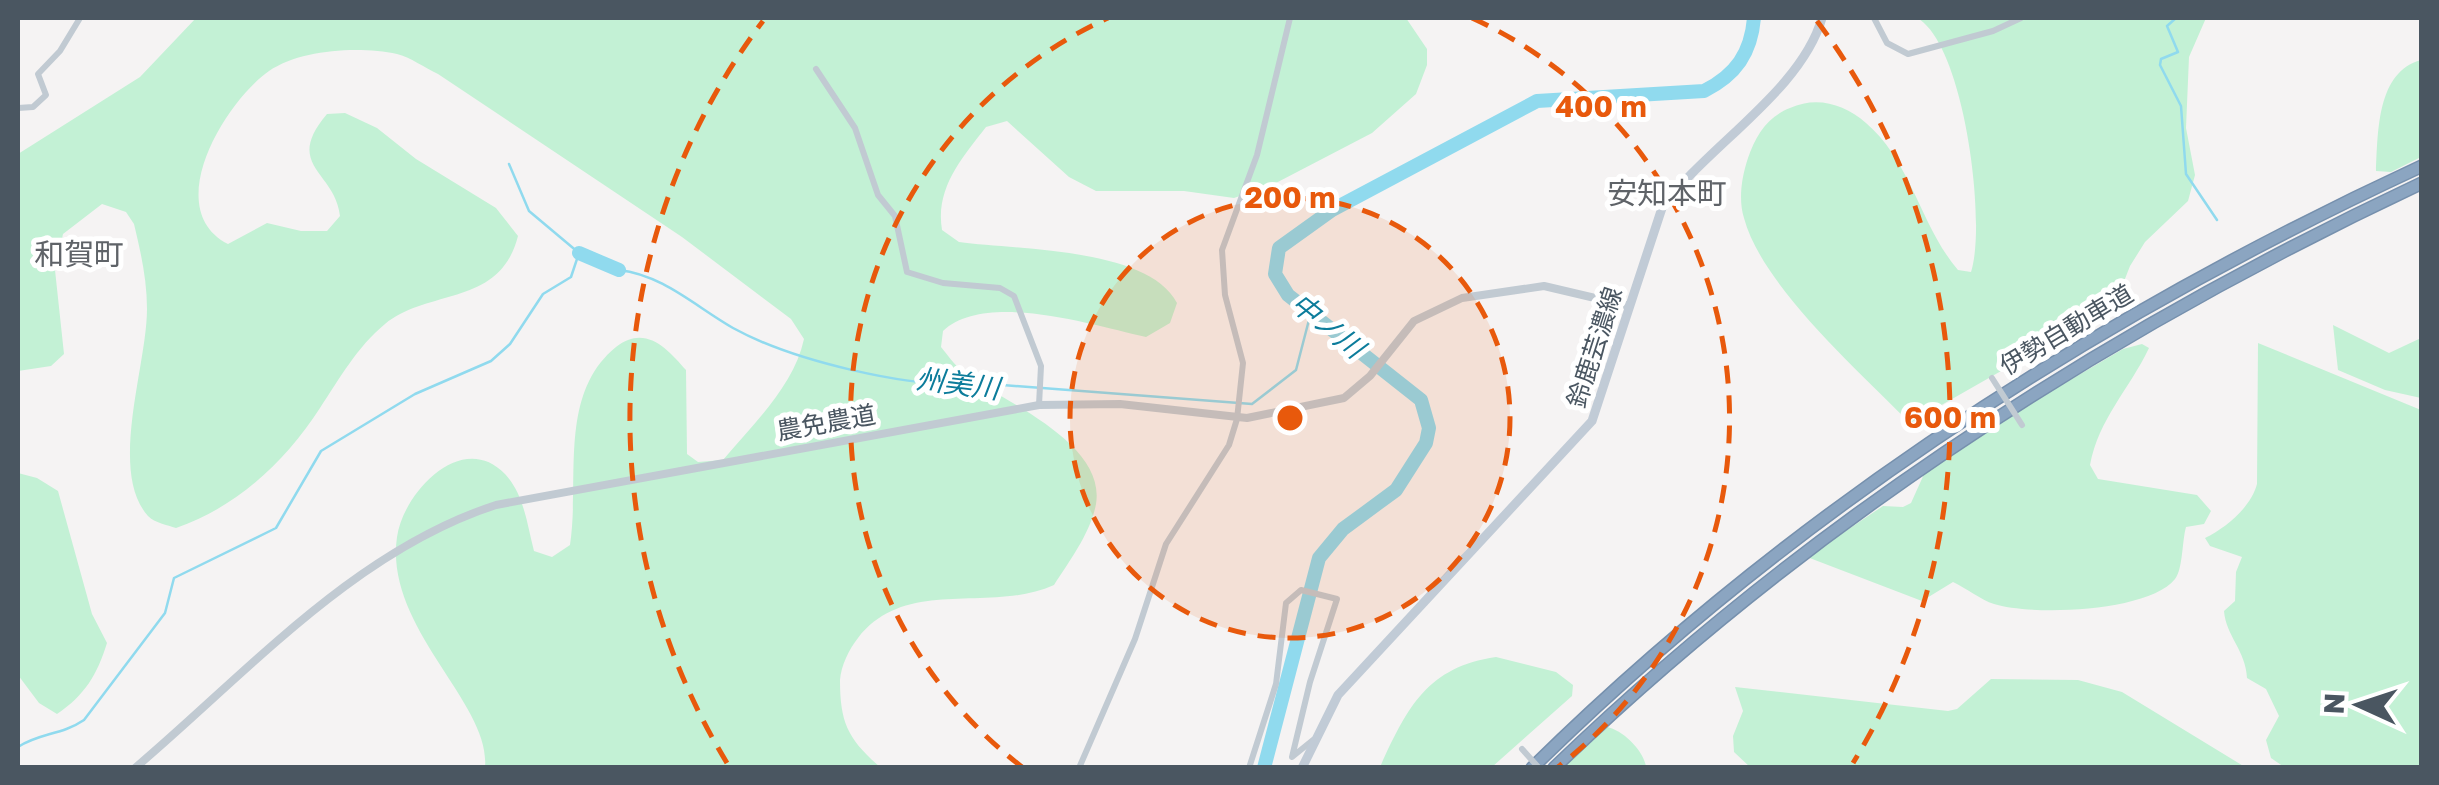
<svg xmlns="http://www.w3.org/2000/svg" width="2439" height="785" font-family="'Golos Text','Noto Sans JP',sans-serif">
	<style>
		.green { fill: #c3f1d5 }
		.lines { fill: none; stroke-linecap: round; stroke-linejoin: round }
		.stream { stroke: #90daee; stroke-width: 2.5 }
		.river { stroke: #90daee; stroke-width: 14 }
		.motorway-casing { stroke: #7690ad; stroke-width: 14 }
		.minor { stroke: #c1cad2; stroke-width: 6 }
		.tertiary { stroke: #c1cad2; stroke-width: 8 }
		.secondary { stroke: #c1cbd6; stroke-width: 9 }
		.motorway { stroke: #8ba5c1; stroke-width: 11 }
		.minor-bridge { stroke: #c1cad2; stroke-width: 6 }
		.ring { fill: none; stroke: #e8590c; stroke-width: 5; stroke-dasharray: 18 12 }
		.labels { text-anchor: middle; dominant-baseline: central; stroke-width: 10; stroke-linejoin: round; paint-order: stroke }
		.street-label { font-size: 25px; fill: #4a5661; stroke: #fff }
		.water-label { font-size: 28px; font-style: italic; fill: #0c7c9b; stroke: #fff }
		.quarter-label { font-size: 30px; fill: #5f6368; stroke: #fff }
		.centre { fill: #e8590c; stroke: #fff; stroke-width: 5 }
		.ring-label { font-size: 30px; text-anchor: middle; font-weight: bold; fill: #e8590c; stroke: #fff; stroke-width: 10; stroke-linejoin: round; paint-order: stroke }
	</style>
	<rect width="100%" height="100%" fill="#f5f3f3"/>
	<path class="green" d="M 196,18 L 1406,18 L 1427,49 L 1427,65 L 1416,94 L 1372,133 L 1274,184 L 1234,198 L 1184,191 L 1096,191 L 1069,177 L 1007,121 L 986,127 C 962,158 935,188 942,230 L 959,242 C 1016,250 1148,247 1177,303 L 1170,323 L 1146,337 C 1092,325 986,291 943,331 L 941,347 C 949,357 957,368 967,375 C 1007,403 1106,444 1096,504 C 1091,532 1069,562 1054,585 C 990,614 906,576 858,638 C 849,649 841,666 840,680 C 840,723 848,739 880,767 L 485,767 C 491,703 384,628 397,537 C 403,493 462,429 505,474 C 524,494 527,524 534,551 L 552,557 L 570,545 C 580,479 558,394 616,347 C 645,324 667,348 686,370 L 687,454 L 698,462 L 723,460 C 753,424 794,386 804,339 L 791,319 L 682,237 L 438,74 C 425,68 410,57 397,54 C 360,46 301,49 269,71 C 225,102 160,209 228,244 L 267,223 L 301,231 L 327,231 L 340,216 C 335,171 283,166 327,114 L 345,113 L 377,128 L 416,159 L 496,208 L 518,236 C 500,307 430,288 385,324 C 357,347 340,378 320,408 C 285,462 237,507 176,528 C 167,525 155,523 148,516 C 108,471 147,366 147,309 C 147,280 141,253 134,224 L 126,212 L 102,204 L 63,234 L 55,270 L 64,354 L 51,366 L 18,371 L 18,154 L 140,77 Z
		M 1917,18 L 2206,18 L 2189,57 L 2186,128 L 2195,175 L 2188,201 L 2145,242 L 2130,266 L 2112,312 L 2099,315 L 1910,423 C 1860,372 1762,286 1744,218 C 1738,199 1742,176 1748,158 C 1756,135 1767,117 1790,108 C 1817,96 1844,104 1866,123 C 1911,161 1921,227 1958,270 L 1971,272 C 1987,223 1964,43 1917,18 Z
		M 2421,60 L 2421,157 L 2391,172 L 2376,171 C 2378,131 2377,72 2421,60 Z
		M 2333,325 L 2389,353 L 2421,338 L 2421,398 L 2385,390 L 2338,370 Z
		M 2258,343 L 2421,410 L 2421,767 L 2284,767 L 2271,758 L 2266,740 L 2279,716 L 2266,689 L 2247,678 C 2246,651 2226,636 2224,611 L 2235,601 L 2236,572 L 2242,557 L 2210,546 L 2205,538 C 2226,528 2251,507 2257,484 Z
		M 2142,344 L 2149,348 C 2129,390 2099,418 2090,465 L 2098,479 L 2197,495 L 2211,511 L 2204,524 L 2186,527 C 2182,541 2183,569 2175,579 C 2149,612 2032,616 1994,604 C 1981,600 1966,588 1953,582 L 1922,601 L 1807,557 L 1883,506 L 1903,507 L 1911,503 L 1925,472 L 2010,415 L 2123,349 Z
		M 18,473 L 37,478 L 58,491 L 92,614 L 107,643 C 97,675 85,695 57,714 L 39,703 L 18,675 Z
		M 1496,657 L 1556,672 L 1573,685 L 1572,696 L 1492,767 L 1380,767 C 1407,708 1427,667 1496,657 Z
		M 1991,679 L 2078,680 L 2122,692 L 2245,767 L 1751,768 L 1734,752 L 1733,736 L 1743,711 L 1735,687 L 1948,711 L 1957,709 Z
		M 1607,727 C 1623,730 1644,751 1646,767 L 1563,768 Z"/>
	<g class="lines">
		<path class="stream" d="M 2176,18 L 2167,26 L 2178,52 L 2161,59 L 2160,65 L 2181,106 L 2186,174 L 2217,220
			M 619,270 C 663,275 696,307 733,328 C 791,360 912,390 977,383 L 1252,404 L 1296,370 L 1310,316
			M 18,747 C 39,733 62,735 84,720 L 165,613 L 174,578 L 276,528 L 321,451 L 415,394 L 491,361 L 510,344 L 543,294 L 571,277 L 579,253 L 529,211 L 509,164"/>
		<path class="river" d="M 579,253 L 619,270
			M 1264,768 L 1319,558 L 1343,529 L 1396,490 L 1426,443 L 1429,428 L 1421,400 L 1288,295 L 1275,274 L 1279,248 L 1332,210 L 1537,101 L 1704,91 C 1736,75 1751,53 1754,18"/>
		<g class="motorway-casing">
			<path id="motorway" d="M 1532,768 C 1790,514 2094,318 2422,166
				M 1554,768 C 1808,523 2103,333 2422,183"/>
		</g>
		<path class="minor" d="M 1874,18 L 1887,43 L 1908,54 L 1993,31 L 2021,18
			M 816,69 L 855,128 L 878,195 L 895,216 L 907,272 L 943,283 L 1000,288 L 1014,296 L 1041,366 L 1039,405
			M 18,108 L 33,107 L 46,95 L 38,74 L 60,51 L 80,18
			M 1079,768 L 1135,639 L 1166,544 L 1229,445 L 1237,419 L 1243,363 L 1225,295 L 1222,250 L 1257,155 L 1290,18
			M 1249,768 L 1276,684 L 1286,603 L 1301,590 L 1337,599 L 1310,682 L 1292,757 L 1313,740"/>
		<path class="tertiary" d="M 135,768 C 247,673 354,551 496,505 L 1039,405 L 1120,404 L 1247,418 L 1344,398 L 1370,376 L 1414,321 L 1462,298 L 1544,286 L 1629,306"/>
		<path class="secondary" d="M 1302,768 L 1338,695 L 1592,421 L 1662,208 C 1707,146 1801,91 1822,18"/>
		<use href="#motorway" class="motorway"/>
		<path class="minor-bridge" d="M 1992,378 L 2022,425
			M 1522,749 L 1539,768"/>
	</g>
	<circle cx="1290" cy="418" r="220" fill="#e8590c" fill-opacity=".12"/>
	<g class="ring">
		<circle cx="1290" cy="418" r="220"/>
		<path d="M1022 767A440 440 0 0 1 1108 18M1472 18A440 440 0 0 1 1558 767"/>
		<path d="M727 763A660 660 0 0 1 763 21M1817 21A660 660 0 0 1 1853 763"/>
	</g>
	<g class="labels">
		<g class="street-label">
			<text transform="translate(2066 329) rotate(-31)">伊勢自動車道</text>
			<text transform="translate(1594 347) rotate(-72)">鈴鹿芸濃線</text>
			<text transform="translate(826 422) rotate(-10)">農免農道</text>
		</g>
		<g class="water-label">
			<text transform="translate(1328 325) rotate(39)">中ノ川</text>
			<text transform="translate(958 383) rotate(7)">州美川</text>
		</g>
		<g class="quarter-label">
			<text x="1667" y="193">安知本町</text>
			<text x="79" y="254">和賀町</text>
		</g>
	</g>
	<circle cx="1290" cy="418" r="15" class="centre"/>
	<g class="ring-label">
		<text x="1601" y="117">400 m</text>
		<text x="1290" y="208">200 m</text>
		<text x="1950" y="428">600 m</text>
	</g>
	<rect width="2439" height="785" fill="none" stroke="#4a5661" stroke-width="40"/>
	<g transform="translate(2359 705) rotate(273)" stroke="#ffffff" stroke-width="8" paint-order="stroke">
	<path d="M0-8L18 38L0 25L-18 38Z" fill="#4a5661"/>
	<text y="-15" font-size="28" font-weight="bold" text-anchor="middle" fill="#4a5661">N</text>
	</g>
</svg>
